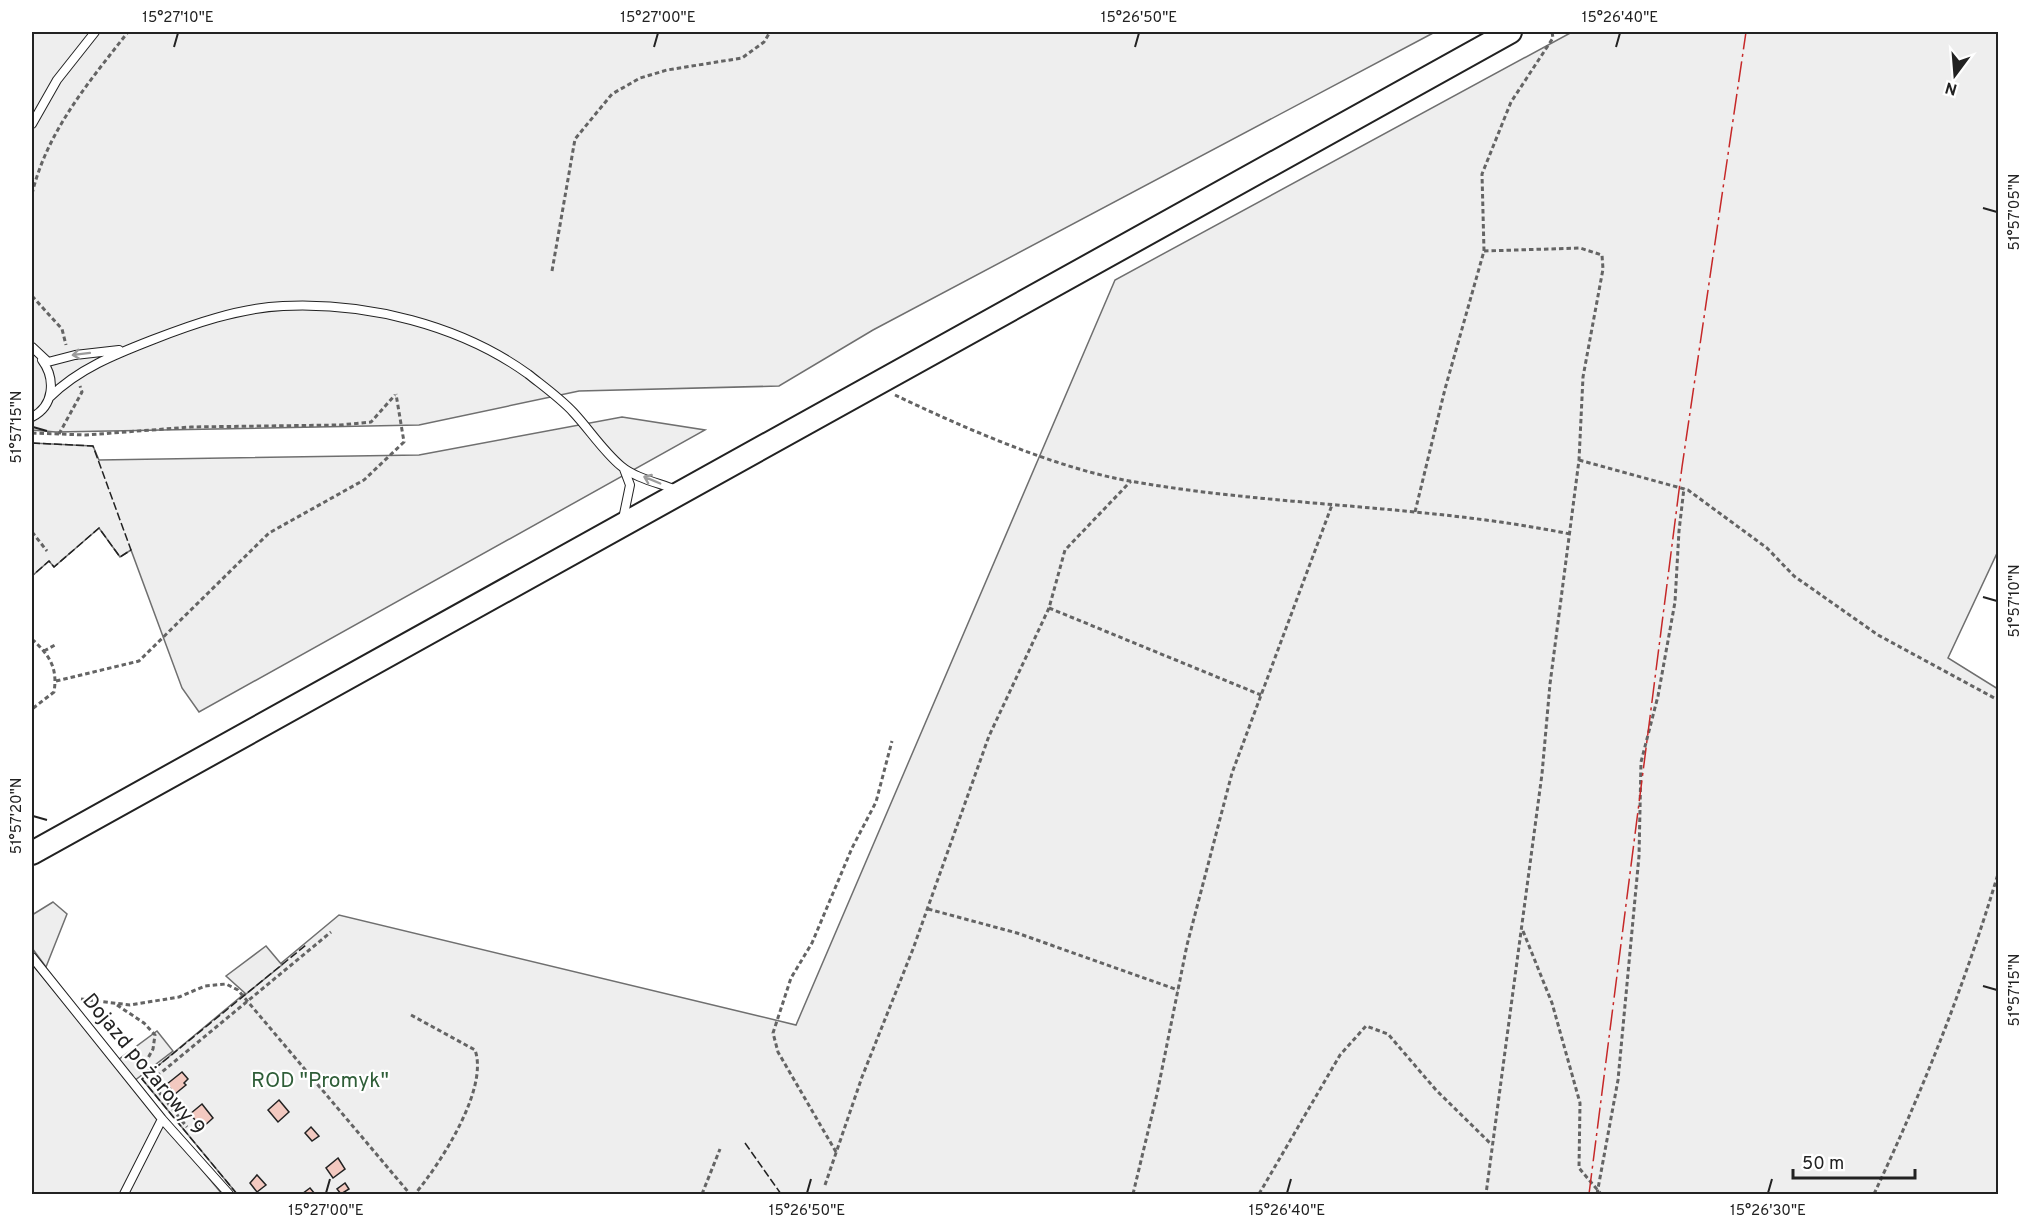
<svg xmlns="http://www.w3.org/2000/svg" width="2030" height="1226" font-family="Overpass,sans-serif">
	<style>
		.green { fill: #eee; stroke: #6f6f6f; stroke-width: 1.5 }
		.parking { fill: #ededed; stroke: #6f6f6f; stroke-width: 1.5 }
		.building { fill: #f3c9c0; stroke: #222; stroke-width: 1.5 }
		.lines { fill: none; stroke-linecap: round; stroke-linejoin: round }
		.service-casing { stroke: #222; stroke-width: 10 }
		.primary-casing { stroke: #222; stroke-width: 26 }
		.path { stroke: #646464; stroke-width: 3; stroke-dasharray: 4.5 3; stroke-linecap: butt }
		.service { stroke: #fff; stroke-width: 8 }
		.primary { stroke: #fff; stroke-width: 22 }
		.fence { stroke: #222; stroke-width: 1.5; stroke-dasharray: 8 3; stroke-linecap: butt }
		.power { stroke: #c62828; stroke-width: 1.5; stroke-dasharray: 21 4.5 3 4.5; stroke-linecap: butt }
		.oneway { stroke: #9c9c9c }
		.ticks { fill: none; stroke: #222; stroke-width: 2 }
		.labels { text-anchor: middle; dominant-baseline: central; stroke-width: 4.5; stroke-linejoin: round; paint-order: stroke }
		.street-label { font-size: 21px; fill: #222; stroke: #fff }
		.park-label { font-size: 21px; fill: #2f5e38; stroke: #fff }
		.neatline { fill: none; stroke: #222; stroke-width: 2 }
		.ticks-label { font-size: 15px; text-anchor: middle; fill: #222 }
	</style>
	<rect width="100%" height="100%" fill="#fff"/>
	<path class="green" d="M 32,32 L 1435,32 L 873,330 L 779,386 L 579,391 L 419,425 L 56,432 L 32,430 Z
		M 1572,32 L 1998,32 L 1998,551 L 1948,658 L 1998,689 L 1998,1194 L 237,1194 L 142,1079 L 339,915 L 796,1025 L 1115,280 Z
		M 622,417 L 705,430 L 199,712 L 182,688 L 131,550 L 120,557 L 99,528 L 54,567 L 49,561 L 32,576 L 32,443 L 93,446 L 99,460 L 419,455 Z
		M 53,902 L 67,914 L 46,967 L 32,948 L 32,915 Z
		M 32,964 L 222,1194 L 32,1194 Z"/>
	<path class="parking" d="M 266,946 L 282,965 L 246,994 L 226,976 Z
		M 157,1031 L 173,1051 L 134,1081 L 118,1060 Z"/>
	<path class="building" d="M 182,1072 L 188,1079 L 184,1083 L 186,1085 L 175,1094 L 167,1084 Z
		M 279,1100 L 289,1112 L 278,1122 L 268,1110 Z
		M 202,1104 L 213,1118 L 202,1128 L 190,1114 Z
		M 311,1127 L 319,1136 L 312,1141 L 305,1133 Z
		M 338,1158 L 345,1169 L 333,1178 L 326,1168 Z
		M 257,1175 L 266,1185 L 257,1192 L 250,1183 Z
		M 345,1183 L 349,1189 L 341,1194 L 337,1189 Z
		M 310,1188 L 315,1194 L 302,1194 Z"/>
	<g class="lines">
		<g class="service-casing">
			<path id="service" d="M 32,124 L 57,80 L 95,32
				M 32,347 L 48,362 L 75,355 L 119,350
				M 50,397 C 78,369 116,354 152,340 C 193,324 239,308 283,306 C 367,302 460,325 528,374 C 543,386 560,398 573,412 C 589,429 603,451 621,466 C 635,478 659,483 676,490
				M 32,417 C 54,406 56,379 42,360
				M 623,519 L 630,485 L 624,469
				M 32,957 L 162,1119 L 229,1194
				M 124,1194 L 162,1119"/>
		</g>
		<g class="primary-casing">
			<path id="primary" d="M 32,853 L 1510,32"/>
		</g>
		<path class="path" d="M 32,194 C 47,131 89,82 128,32
			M 1484,251 L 1580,248 L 1602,255 L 1603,269 L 1583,377 L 1579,460 L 1550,684 L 1542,774 L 1486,1194
			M 552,271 L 575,139 L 612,94 L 640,78 L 667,70 L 742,58 L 764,42 L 770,32
			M 32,296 L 62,329 L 66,345
			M 895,395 C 962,427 1051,466 1124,480 C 1272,507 1423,504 1570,534
			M 32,433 L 86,435 L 191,427 L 340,425 L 371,422 L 395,395
			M 59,434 L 82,392 L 80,386
			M 1579,460 L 1688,490 L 1767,548 L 1794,576 L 1878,635 L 1998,700
			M 1415,512 L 1445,389 L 1484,251 L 1482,174 L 1511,102 L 1553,38 L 1552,32
			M 32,532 L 47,551
			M 1049,608 L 1261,695
			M 32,639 C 49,655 58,667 54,692 L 32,709
			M 44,651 L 55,645
			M 56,681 L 139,661 L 269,533 L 364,480 L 404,442 L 396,394
			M 928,909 L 1017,933 L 1178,990
			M 1523,931 L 1552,1003 L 1580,1103 L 1579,1168 L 1601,1194
			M 81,999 L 130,1005 L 179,997 L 205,986 L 226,984 L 238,990 L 410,1194
			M 117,1005 L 144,1023 L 155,1035 L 153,1049 L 143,1067 L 146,1076 L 187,1127
			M 411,1015 L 475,1050 C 489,1089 440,1164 415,1194
			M 151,1081 L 331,932
			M 836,1152 L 778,1052 L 773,1033 L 791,978 L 812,943 L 852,848 L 876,802 L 892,741
			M 825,1185 L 862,1077 L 913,949 L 989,736 L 1049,608 L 1065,550 L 1131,481
			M 702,1194 L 720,1149
			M 1133,1194 L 1157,1094 L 1187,945 L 1232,773 L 1332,505
			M 1259,1194 L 1340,1055 L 1366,1026 L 1388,1034 L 1436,1090 L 1492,1145
			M 1597,1194 L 1618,1080 L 1639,856 L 1641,762 L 1658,696 L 1675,602 L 1679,531 L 1684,488
			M 1874,1194 C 1923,1090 1965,984 1998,874"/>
		<use href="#service" class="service"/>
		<use href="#primary" class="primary"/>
		<path class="fence" d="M 32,443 L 93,446 L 131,550 L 120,557 L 99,528 L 54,567 L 49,561 L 32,576
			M 745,1143 L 781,1194
			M 237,1194 L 142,1079 L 306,945"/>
		<path class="power" d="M 1589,1194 L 1682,467 L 1746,32"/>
	</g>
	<defs><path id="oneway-shaft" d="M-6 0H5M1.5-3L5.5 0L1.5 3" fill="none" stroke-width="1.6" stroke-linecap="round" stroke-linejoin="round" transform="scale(1.5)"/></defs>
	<g class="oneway">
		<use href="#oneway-shaft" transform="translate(81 354) rotate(173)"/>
		<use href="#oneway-shaft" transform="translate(652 480) rotate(-157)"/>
	</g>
	<path class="ticks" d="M 174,47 L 178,33M 654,47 L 658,33M 1135,47 L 1139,33M 1616,47 L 1620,33M 1983,208 L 1997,212M 33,427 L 47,431M 1983,597 L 1997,601M 33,816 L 47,820M 1983,986 L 1997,990M 326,1193 L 330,1179M 807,1193 L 811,1179M 1287,1193 L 1291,1179M 1768,1193 L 1772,1179"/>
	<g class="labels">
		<g class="street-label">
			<text transform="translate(143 1065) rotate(50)">Dojazd pożarowy 9</text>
		</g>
		<g class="park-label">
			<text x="320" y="1081">ROD "Promyk"</text>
		</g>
	</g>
	<rect width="2030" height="1226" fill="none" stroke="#ffffff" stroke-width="66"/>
	<g transform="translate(1955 75) rotate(196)" stroke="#ffffff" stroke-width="4.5" paint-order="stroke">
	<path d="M0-4.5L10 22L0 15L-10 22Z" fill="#222222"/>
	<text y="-9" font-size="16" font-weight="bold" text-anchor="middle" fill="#222222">N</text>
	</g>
	<path d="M1793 1169v9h122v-9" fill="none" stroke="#222222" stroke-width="3"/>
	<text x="1802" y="1169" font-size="18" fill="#222222" stroke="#ffffff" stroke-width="4.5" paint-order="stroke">50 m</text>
	<rect x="33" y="33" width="1964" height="1160" class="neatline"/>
	<g class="ticks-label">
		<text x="178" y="22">15°27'10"E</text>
		<text x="658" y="22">15°27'00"E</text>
		<text x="1139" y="22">15°26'50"E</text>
		<text x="1620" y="22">15°26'40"E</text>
		<text transform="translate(2014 212) rotate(-90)" y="5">51°57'05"N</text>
		<text transform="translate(16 427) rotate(-90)" y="5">51°57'15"N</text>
		<text transform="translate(2014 601) rotate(-90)" y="5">51°57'10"N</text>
		<text transform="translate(16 816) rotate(-90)" y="5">51°57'20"N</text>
		<text transform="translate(2014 990) rotate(-90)" y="5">51°57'15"N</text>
		<text x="326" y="1215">15°27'00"E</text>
		<text x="807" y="1215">15°26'50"E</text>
		<text x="1287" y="1215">15°26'40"E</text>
		<text x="1768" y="1215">15°26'30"E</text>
	</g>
</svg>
